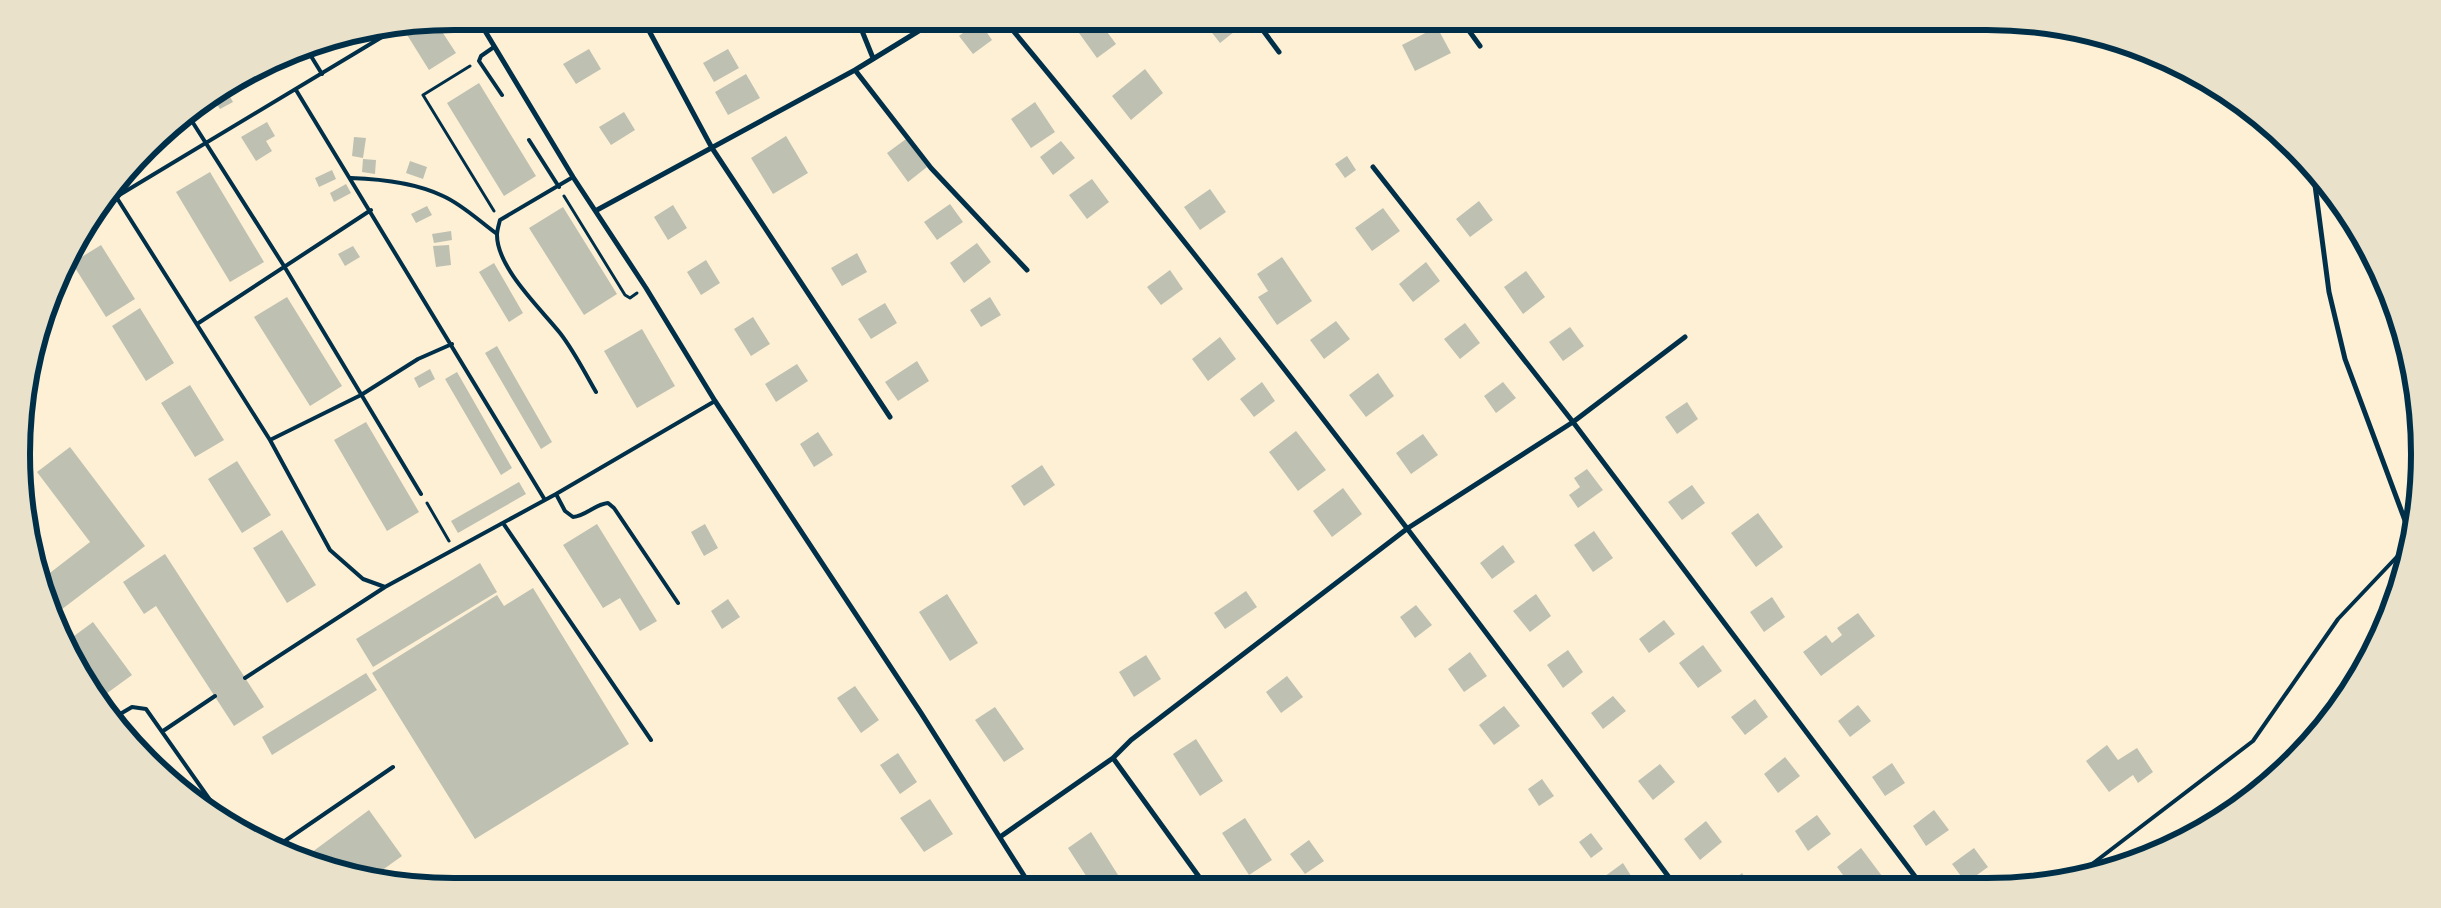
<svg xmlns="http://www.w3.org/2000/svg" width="2441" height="908" font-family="'PT Sans Narrow',sans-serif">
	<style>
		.building { fill: #bec0b2 }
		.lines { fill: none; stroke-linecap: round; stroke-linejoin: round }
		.path { stroke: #003049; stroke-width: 3 }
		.service { stroke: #003049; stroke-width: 4 }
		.minor { stroke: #003049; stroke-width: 5 }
		.rim { fill: none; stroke: #003049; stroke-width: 6 }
	</style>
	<rect width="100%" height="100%" fill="#fdf0d5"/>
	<path class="building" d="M 532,21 L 556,21 L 539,32 Z
		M 979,21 L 992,40 L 973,54 L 959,36 Z
		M 1096,21 L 1099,21 L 1116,44 L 1097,58 L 1079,33 Z
		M 1210,21 L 1233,21 L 1239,28 L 1220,43 L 1206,25 Z
		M 437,24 L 456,53 L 429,70 L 404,30 Z
		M 1437,27 L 1451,53 L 1415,71 L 1402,45 Z
		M 334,41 L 324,47 L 322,43 Z
		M 589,49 L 601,69 L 576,84 L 563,64 Z
		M 728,49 L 739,68 L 714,82 L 703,63 Z
		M 1145,69 L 1163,93 L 1131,120 L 1112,96 Z
		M 746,74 L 760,98 L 728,115 L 715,92 Z
		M 246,75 L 250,83 L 229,95 L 233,102 L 220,109 L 212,97 Z
		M 479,83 L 536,176 L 504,196 L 447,103 Z
		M 1035,102 L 1055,132 L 1031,148 L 1011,119 Z
		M 624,112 L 635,130 L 611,145 L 599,127 Z
		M 267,122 L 275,136 L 266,141 L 272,151 L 256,161 L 241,137 Z
		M 786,136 L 808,173 L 773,194 L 751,158 Z
		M 354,137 L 366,138 L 363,158 L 352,156 Z
		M 906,139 L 927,167 L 908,182 L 887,153 Z
		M 1061,141 L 1075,158 L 1053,175 L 1040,157 Z
		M 1347,156 L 1356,170 L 1345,178 L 1335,164 Z
		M 363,159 L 376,160 L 375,174 L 362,172 Z
		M 410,161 L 427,167 L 423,179 L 406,173 Z
		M 332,170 L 336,179 L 319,187 L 315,178 Z
		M 210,172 L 264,262 L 230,282 L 176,192 Z
		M 1092,179 L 1109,202 L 1087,219 L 1069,195 Z
		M 346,184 L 351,193 L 334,202 L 330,193 Z
		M 1210,189 L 1226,212 L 1200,230 L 1184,207 Z
		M 1479,201 L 1493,220 L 1470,237 L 1456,219 Z
		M 950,204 L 963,222 L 937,240 L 924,222 Z
		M 673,205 L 687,228 L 668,240 L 654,217 Z
		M 427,206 L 432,215 L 416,223 L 411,214 Z
		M 563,207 L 617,294 L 584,315 L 529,228 Z
		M 1383,208 L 1400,231 L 1372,251 L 1355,228 Z
		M 451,231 L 452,240 L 434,243 L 432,234 Z
		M 977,243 L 991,262 L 964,283 L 950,263 Z
		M 101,245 L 135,299 L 106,317 L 72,263 Z
		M 449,245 L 451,265 L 436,267 L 433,246 Z
		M 353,246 L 360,257 L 345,266 L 338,254 Z
		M 857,253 L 867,272 L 842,286 L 831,268 Z
		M 1282,257 L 1312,301 L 1277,325 L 1258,297 L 1268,291 L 1257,274 Z
		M 706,260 L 720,283 L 701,295 L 687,272 Z
		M 1426,262 L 1440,281 L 1413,302 L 1399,284 Z
		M 494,263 L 523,313 L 509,322 L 479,272 Z
		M 1170,270 L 1183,289 L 1161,305 L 1147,287 Z
		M 1526,271 L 1545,297 L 1523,314 L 1504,287 Z
		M 287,297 L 342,386 L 310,406 L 254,317 Z
		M 990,297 L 1001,315 L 981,327 L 970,310 Z
		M 885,303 L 897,323 L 871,339 L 858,319 Z
		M 140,308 L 174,363 L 146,381 L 112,326 Z
		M 753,317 L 770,344 L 751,356 L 734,329 Z
		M 1336,321 L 1350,339 L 1324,359 L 1310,340 Z
		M 1465,323 L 1480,343 L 1460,359 L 1444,339 Z
		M 1570,327 L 1584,346 L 1563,361 L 1549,342 Z
		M 642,329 L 675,386 L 637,408 L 604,351 Z
		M 1220,337 L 1236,359 L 1208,381 L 1192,359 Z
		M 497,346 L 552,442 L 541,449 L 485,353 Z
		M 917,361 L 929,381 L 898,401 L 885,382 Z
		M 797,364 L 808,381 L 776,402 L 765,384 Z
		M 430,369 L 435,379 L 419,388 L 414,378 Z
		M 457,372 L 512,468 L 501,475 L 445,379 Z
		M 1378,373 L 1394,396 L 1366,417 L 1349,395 Z
		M 1262,382 L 1275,401 L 1254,417 L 1240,399 Z
		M 1503,382 L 1516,398 L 1496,413 L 1484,396 Z
		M 190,385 L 224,440 L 195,457 L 161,403 Z
		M 1687,402 L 1698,419 L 1677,434 L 1665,417 Z
		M 366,422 L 419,512 L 387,531 L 334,440 Z
		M 1296,431 L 1326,470 L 1298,491 L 1269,452 Z
		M 818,432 L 833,455 L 814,467 L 800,444 Z
		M 1423,434 L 1438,455 L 1411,474 L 1396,453 Z
		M 70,447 L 145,546 L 53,616 L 42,579 L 90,542 L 37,472 Z
		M 237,461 L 271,515 L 242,533 L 208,479 Z
		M 1042,465 L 1055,485 L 1024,506 L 1011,486 Z
		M 1587,469 L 1603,490 L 1578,508 L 1569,495 L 1580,487 L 1574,478 Z
		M 519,482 L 526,494 L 458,533 L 451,521 Z
		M 1692,485 L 1705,503 L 1682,520 L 1668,502 Z
		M 1343,488 L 1362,514 L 1332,537 L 1313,511 Z
		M 1758,513 L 1783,547 L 1756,567 L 1731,533 Z
		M 597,524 L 657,621 L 640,631 L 620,598 L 603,608 L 563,545 Z
		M 705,524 L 718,548 L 704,556 L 691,532 Z
		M 282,530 L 316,585 L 287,603 L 253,548 Z
		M 1594,531 L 1613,558 L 1593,572 L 1574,545 Z
		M 1503,545 L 1515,562 L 1492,579 L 1480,563 Z
		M 165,554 L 264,707 L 234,726 L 156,606 L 144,614 L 123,582 Z
		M 480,563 L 497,592 L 373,667 L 356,639 Z
		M 533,588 L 629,744 L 475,839 L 372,673 L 497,595 L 504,606 Z
		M 1246,591 L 1257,607 L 1225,629 L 1214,613 Z
		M 947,594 L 978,643 L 950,661 L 919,612 Z
		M 1536,594 L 1551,616 L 1530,632 L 1513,611 Z
		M 1772,597 L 1785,617 L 1764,632 L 1750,612 Z
		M 728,599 L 740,617 L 722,629 L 711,611 Z
		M 1416,605 L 1432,625 L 1415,638 L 1400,617 Z
		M 1858,613 L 1875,636 L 1821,676 L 1803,652 L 1826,635 L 1832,643 L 1842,635 L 1837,628 Z
		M 1664,620 L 1675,634 L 1649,653 L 1639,639 Z
		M 93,622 L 132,675 L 99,699 L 66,642 Z
		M 1703,645 L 1722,671 L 1698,688 L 1679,663 Z
		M 1568,650 L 1583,672 L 1563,688 L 1547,665 Z
		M 1470,652 L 1487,676 L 1464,692 L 1448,669 Z
		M 1146,655 L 1161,679 L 1134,697 L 1119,672 Z
		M 366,673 L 377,690 L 272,755 L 262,737 Z
		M 1287,676 L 1303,697 L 1281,713 L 1266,692 Z
		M 855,686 L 879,720 L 861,733 L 837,698 Z
		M 1613,696 L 1626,711 L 1603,729 L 1591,713 Z
		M 1755,699 L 1768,717 L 1745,735 L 1731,717 Z
		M 1858,705 L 1871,721 L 1850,737 L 1838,721 Z
		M 1504,706 L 1520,726 L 1494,745 L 1479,725 Z
		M 995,707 L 1024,749 L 1004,762 L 975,720 Z
		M 1196,739 L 1223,781 L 1200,796 L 1173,754 Z
		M 2107,745 L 2118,760 L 2137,748 L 2153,772 L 2138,783 L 2133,775 L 2109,792 L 2086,761 Z
		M 898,753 L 917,782 L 900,794 L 880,765 Z
		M 1785,757 L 1800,776 L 1778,793 L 1764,774 Z
		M 1892,763 L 1905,783 L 1885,796 L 1872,777 Z
		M 1660,764 L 1675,782 L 1653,800 L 1638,781 Z
		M 1542,779 L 1554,796 L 1539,806 L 1528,789 Z
		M 930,799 L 953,834 L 924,852 L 900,818 Z
		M 369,810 L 402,856 L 374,876 L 342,872 L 304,858 Z
		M 1934,810 L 1949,830 L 1926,846 L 1913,826 Z
		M 1817,815 L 1831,834 L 1808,851 L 1795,831 Z
		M 1245,818 L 1272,860 L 1249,875 L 1222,833 Z
		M 1706,821 L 1722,842 L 1700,860 L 1684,839 Z
		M 1091,832 L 1118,875 L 1102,885 L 1092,885 L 1068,848 Z
		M 1591,833 L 1603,849 L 1591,858 L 1579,842 Z
		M 1309,840 L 1324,861 L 1305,874 L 1290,854 Z
		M 1861,848 L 1882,876 L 1873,883 L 1849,883 L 1837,867 Z
		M 1974,848 L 1988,867 L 1966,883 L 1952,864 Z
		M 1623,863 L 1633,879 L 1626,884 L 1598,884 L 1597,882 Z
		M 1742,873 L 1750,884 L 1728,884 Z
		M 885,878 L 891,886 L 875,886 Z"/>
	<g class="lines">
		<path class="path" d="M 470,66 L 423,95 L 494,211
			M 564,196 L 625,295 L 630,298 L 637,293
			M 427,503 L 449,541"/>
		<path class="service" d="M 494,47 L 481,56 L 479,61 L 502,95
			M 306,48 L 322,74
			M 296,90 L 545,500
			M 188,115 L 284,266 L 421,494
			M 529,140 L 559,187
			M 573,177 L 500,220 C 499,224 497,230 497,235 C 497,268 541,309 560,333 C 574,351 585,373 596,392
			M 351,178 C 381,179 416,183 443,196 C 463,205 479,221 497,234
			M 115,195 L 270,440 L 330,550 L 363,579 L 385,587
			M 116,197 L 382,37 L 383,33
			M 197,324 L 371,210
			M 270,440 L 361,395 L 418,359 L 452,344
			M 556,494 L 565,511 L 573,517 C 586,516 595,504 608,503 L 614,508 L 678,603
			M 503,523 L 651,740
			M 245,678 L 385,587 L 556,494 L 715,401
			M 115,717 L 132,707 L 146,709 L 222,817
			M 163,731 L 215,696
			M 276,847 L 393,767
			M 2083,871 L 2253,741 L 2338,619 L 2409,544"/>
		<path class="minor" d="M 479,21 L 573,177 L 646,288 L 715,401 L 921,713 L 1030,885
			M 858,21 L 873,58
			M 1005,21 C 1238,301 1457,592 1674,884
			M 1256,21 L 1279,52
			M 1462,21 L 1480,46
			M 647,27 L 712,148 L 890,417
			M 855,70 L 931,168 L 1027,270
			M 1373,167 L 1573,422 L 1920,883
			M 2313,170 L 2329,292 L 2345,359 L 2410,534
			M 597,210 L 855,70 L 935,21
			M 1113,758 L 1205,885
			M 1000,837 L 1113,758 L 1131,740 L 1408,528 L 1573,422 L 1685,337"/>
	</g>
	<path d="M0 0H2441V908H0ZM454 30H1987A424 424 0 0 1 2411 454V454A424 424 0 0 1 1987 878H454A424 424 0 0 1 30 454V454A424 424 0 0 1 454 30Z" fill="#e9e1ca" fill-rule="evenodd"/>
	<path class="rim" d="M454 30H1987A424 424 0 0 1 2411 454V454A424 424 0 0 1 1987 878H454A424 424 0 0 1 30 454V454A424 424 0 0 1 454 30Z"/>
</svg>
